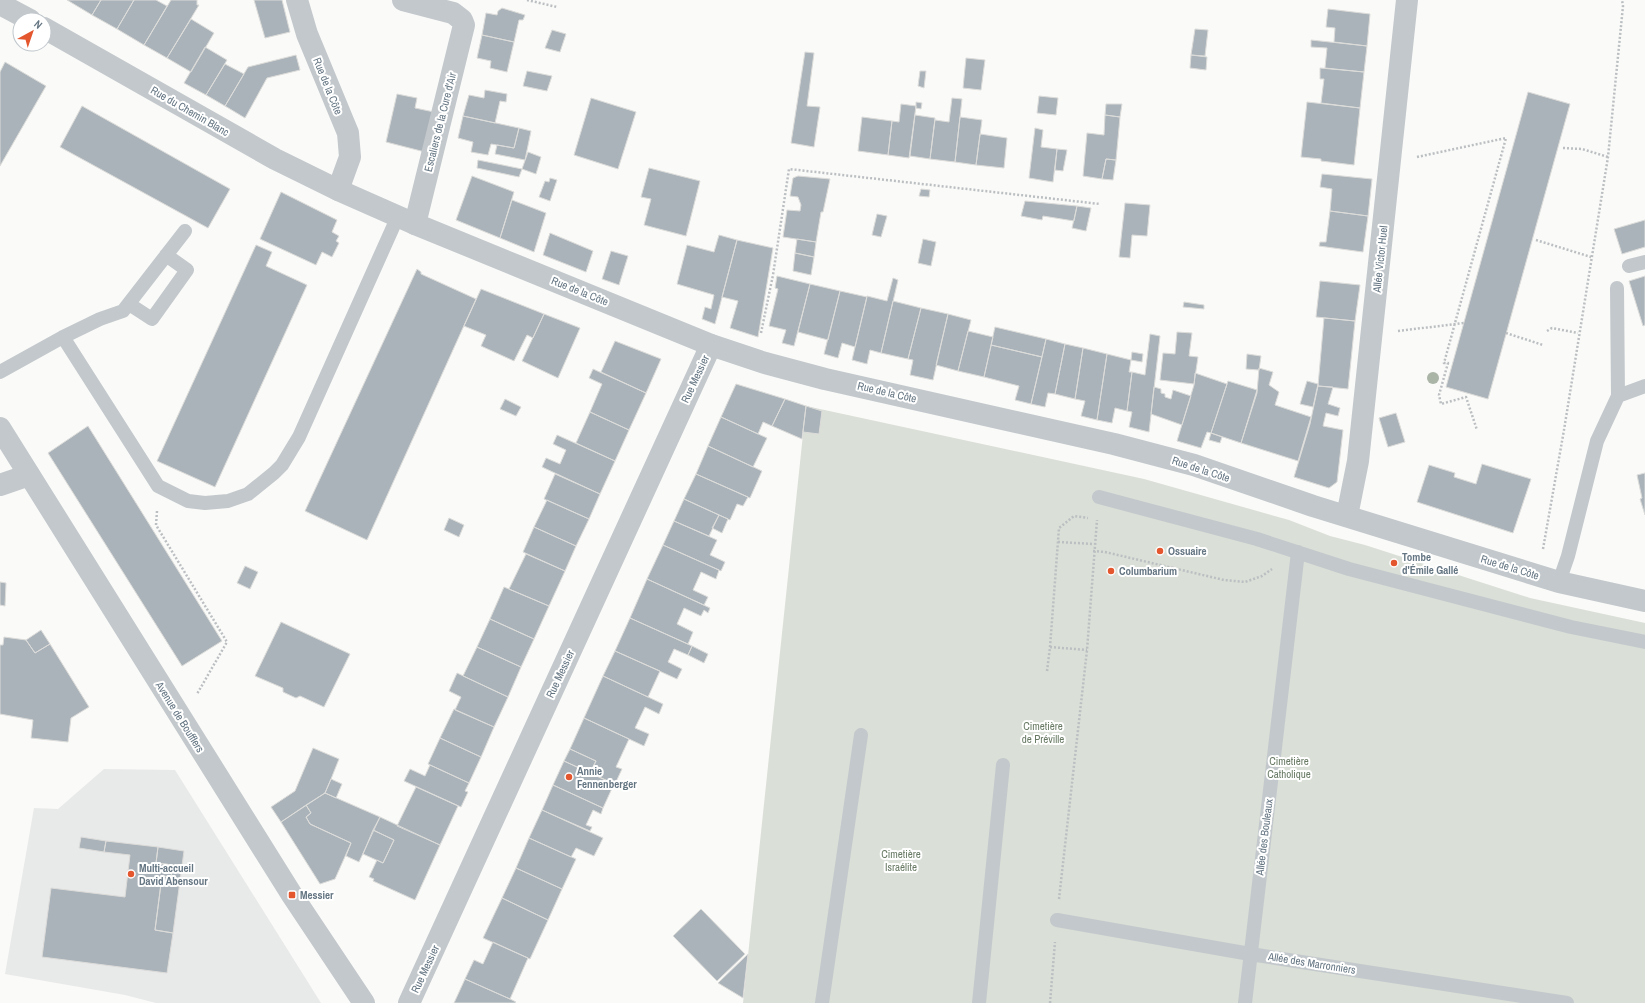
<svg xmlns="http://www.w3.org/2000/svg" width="1645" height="1003" font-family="'Archivo Narrow',sans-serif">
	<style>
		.built { fill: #e8e9e9 }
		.green { fill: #dadfd7 }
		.building { fill: #aab3b9; stroke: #dcdcda }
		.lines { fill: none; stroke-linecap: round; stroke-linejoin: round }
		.path { stroke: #bbbfc2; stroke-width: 2.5; stroke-dasharray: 2 2; stroke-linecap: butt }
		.service { stroke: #c3c8cc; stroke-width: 14 }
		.minor { stroke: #c3c8cc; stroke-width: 22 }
		.tertiary { stroke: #c3c8cc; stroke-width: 22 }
		.tree { fill: #aab4a7 }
		.poi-dot { fill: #e4572e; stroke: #fff; stroke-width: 1.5 }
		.labels { text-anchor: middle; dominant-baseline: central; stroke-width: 4; stroke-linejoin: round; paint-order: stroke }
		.street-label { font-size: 11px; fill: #657683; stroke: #fff }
		.poi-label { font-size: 11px; font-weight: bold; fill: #657683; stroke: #fff; text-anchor: start }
		.park-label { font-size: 11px; fill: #687a64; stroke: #fff }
	</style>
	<rect width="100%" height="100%" fill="#fafaf8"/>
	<path class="built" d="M 104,769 L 175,770 L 321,1003 L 156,1003 L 125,995 L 5,974 L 34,808 L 58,809 Z"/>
	<path class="green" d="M 806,406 L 1144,479 L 1289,520 L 1330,536 L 1365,545 L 1530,598 L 1645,623 L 1645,1003 L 743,1003 Z"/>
	<path class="building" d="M 67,0 L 101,0 L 92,15 Z
		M 101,0 L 134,0 L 117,29 L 92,15 Z
		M 134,0 L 156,0 L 167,6 L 144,45 L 117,29 Z
		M 171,0 L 197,0 L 197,5 L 199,5 L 167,58 L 144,45 Z
		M 254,0 L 282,0 L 290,32 L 265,38 Z
		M 502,8 L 525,15 L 523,20 L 519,20 L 514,42 L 482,35 L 486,13 L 497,15 L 498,11 Z
		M 1328,9 L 1370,14 L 1367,46 L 1334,42 L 1335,28 L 1326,27 Z
		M 191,19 L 214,33 L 191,72 L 167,58 Z
		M 1195,29 L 1208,30 L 1205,56 L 1191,55 Z
		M 552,30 L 566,34 L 560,52 L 545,48 Z
		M 482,35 L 514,42 L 507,72 L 490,68 L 491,61 L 477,58 Z
		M 1311,40 L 1367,46 L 1364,72 L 1325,68 L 1327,48 L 1311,47 Z
		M 205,47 L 227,60 L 206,95 L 184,83 Z
		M 805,52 L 814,53 L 807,106 L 820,107 L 814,147 L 791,143 Z
		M 296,55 L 300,70 L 267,78 L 245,118 L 225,106 L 248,67 Z
		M 1191,55 L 1207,57 L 1206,70 L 1190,68 Z
		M 966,58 L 985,60 L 981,90 L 963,88 Z
		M 5,62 L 46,86 L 0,166 L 0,72 Z
		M 225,64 L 244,74 L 225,106 L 206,95 Z
		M 1320,68 L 1364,72 L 1360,108 L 1321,103 L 1324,79 L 1320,79 Z
		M 527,71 L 552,76 L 547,91 L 523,86 Z
		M 920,71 L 926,71 L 924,88 L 918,86 Z
		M 485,90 L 507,94 L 506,102 L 500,101 L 495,123 L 463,116 L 469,95 L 484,98 Z
		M 1528,92 L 1570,104 L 1488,399 L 1446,387 Z
		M 397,94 L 417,98 L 415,108 L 434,112 L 425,152 L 386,142 Z
		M 1039,96 L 1058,98 L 1056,115 L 1037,113 Z
		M 591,98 L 636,112 L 618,169 L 574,155 Z
		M 952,98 L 962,99 L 955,162 L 930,159 L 935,120 L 949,122 Z
		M 916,102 L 922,103 L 921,109 L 916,108 Z
		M 1307,102 L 1360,108 L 1354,165 L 1321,161 L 1321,159 L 1301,157 Z
		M 901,104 L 916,106 L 909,158 L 888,155 L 892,121 L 899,122 Z
		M 1106,104 L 1122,104 L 1120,117 L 1105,115 Z
		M 82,106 L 230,189 L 208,228 L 60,147 Z
		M 915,115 L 935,118 L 930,159 L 910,156 Z
		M 1105,115 L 1120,117 L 1116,160 L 1106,159 L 1102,179 L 1083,176 L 1087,133 L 1104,135 Z
		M 463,116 L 519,128 L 514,148 L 491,144 L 488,155 L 471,152 L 473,142 L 458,138 Z
		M 862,117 L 892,121 L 888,155 L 858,151 Z
		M 960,117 L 982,120 L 976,165 L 955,162 Z
		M 519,128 L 531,131 L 525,160 L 495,154 L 497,145 L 514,148 Z
		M 1035,128 L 1043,130 L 1041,147 L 1057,149 L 1053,182 L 1029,178 Z
		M 980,134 L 1007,138 L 1004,168 L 976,165 Z
		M 1057,149 L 1067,150 L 1063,171 L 1055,170 Z
		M 528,152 L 541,157 L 536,174 L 522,169 Z
		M 1106,159 L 1116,160 L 1113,180 L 1102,179 Z
		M 478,160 L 522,169 L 519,177 L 477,168 Z
		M 649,168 L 700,181 L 686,236 L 644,225 L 651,199 L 641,197 Z
		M 1322,174 L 1372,179 L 1368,216 L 1330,211 L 1332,189 L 1320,187 Z
		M 472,176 L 514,192 L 500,238 L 456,220 Z
		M 798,176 L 830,179 L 823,212 L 821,212 L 816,242 L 783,237 L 787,210 L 800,211 L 801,205 L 798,197 L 790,196 L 793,178 Z
		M 550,178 L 557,180 L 550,201 L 539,197 L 545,181 L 549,182 Z
		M 921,189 L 930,190 L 929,197 L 919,196 Z
		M 281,192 L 337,220 L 332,232 L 339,236 L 336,241 L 339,243 L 332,257 L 322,252 L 316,265 L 260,239 Z
		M 512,200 L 546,213 L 534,252 L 500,238 Z
		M 1025,201 L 1077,206 L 1074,221 L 1043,216 L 1042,220 L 1021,216 Z
		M 1125,203 L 1150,205 L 1147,236 L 1132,235 L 1130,258 L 1119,257 Z
		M 1077,206 L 1091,208 L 1086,231 L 1072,228 Z
		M 1330,211 L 1368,216 L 1363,252 L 1319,246 L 1320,242 L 1326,242 Z
		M 877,214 L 887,216 L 881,237 L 872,235 Z
		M 1645,220 L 1645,247 L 1622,254 L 1614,229 Z
		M 550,233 L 593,251 L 586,272 L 543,255 Z
		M 719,235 L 737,240 L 715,324 L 702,319 L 705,307 L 711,309 L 714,295 L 677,284 L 687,245 L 714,252 Z
		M 797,239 L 816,242 L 814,257 L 795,253 Z
		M 923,239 L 936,242 L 931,266 L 918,263 Z
		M 737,240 L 773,248 L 758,337 L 730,328 L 738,301 L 722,297 Z
		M 256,245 L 272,252 L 266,266 L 307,285 L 215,487 L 157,461 Z
		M 611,251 L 628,256 L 619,285 L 602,279 Z
		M 795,253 L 814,257 L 811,275 L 793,271 Z
		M 417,269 L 421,272 L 421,274 L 476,299 L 367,540 L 305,511 Z
		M 777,276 L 810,284 L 794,346 L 782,343 L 786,330 L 769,326 L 778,289 L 775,288 Z
		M 1645,276 L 1645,325 L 1643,326 L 1629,281 Z
		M 893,278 L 898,280 L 881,353 L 870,350 L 867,364 L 852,360 L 867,296 L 887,301 Z
		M 1320,281 L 1360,285 L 1355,321 L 1316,317 Z
		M 810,284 L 840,291 L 828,340 L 798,332 Z
		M 481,289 L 544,314 L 533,338 L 527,335 L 514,361 L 481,346 L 486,335 L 464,326 Z
		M 840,291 L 867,297 L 855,347 L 842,343 L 838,358 L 824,354 Z
		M 893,301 L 921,308 L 908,359 L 881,353 Z
		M 1184,302 L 1204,305 L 1204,309 L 1183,307 Z
		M 921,308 L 948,314 L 933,380 L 910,375 L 913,360 L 908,359 Z
		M 544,314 L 580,328 L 558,378 L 522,361 Z
		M 948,314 L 971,320 L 958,371 L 936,365 Z
		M 1324,318 L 1355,321 L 1348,389 L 1318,386 Z
		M 995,327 L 1046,339 L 1042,357 L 991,345 Z
		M 968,331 L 993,337 L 984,377 L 958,371 Z
		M 1177,332 L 1192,333 L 1189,356 L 1198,357 L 1194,384 L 1160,380 L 1163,353 L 1175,354 Z
		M 1150,334 L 1160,336 L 1149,432 L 1129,427 L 1132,412 L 1127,411 L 1132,372 L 1145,375 Z
		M 1046,339 L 1065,344 L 1055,394 L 1048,393 L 1045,407 L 1031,404 Z
		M 615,341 L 661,359 L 646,393 L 601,372 Z
		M 1065,344 L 1083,348 L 1075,399 L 1055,394 Z
		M 991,345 L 1042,357 L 1031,404 L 1015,400 L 1019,386 L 984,377 Z
		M 1083,348 L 1107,354 L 1097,420 L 1081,416 L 1085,401 L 1075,399 Z
		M 1132,352 L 1143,354 L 1142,362 L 1131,360 Z
		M 1107,354 L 1131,360 L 1129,372 L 1132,372 L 1127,411 L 1115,408 L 1112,423 L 1097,420 Z
		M 1247,354 L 1261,356 L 1259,370 L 1246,369 Z
		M 1259,368 L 1273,372 L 1269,385 L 1279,392 L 1275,405 L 1311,417 L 1298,461 L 1241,443 L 1257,393 Z
		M 593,369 L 646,393 L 629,430 L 590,412 L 602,384 L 589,378 Z
		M 1195,373 L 1227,384 L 1211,433 L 1207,432 L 1201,448 L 1177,441 L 1194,385 Z
		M 1228,381 L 1257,390 L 1241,443 L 1211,433 Z
		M 1307,381 L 1318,384 L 1313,407 L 1300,404 Z
		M 736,384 L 785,399 L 772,426 L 763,422 L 758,434 L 721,417 Z
		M 1318,386 L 1333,387 L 1328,404 L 1340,408 L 1338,416 L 1326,413 L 1323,426 L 1343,430 L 1337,482 L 1329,488 L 1294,477 L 1310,424 Z
		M 1154,387 L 1161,389 L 1161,393 L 1165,394 L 1165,397 L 1171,399 L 1173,390 L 1191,396 L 1182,425 L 1151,414 Z
		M 505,399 L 521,407 L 516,416 L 500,409 Z
		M 785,399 L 806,406 L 802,439 L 772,426 Z
		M 806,406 L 822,411 L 819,434 L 803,432 Z
		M 590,412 L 629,430 L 615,461 L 576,443 Z
		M 1396,413 L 1405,442 L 1388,447 L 1379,418 Z
		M 721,417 L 767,438 L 753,467 L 708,446 Z
		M 88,426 L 222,641 L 182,666 L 48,453 Z
		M 1211,433 L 1222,437 L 1220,443 L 1209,440 Z
		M 557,435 L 615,461 L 600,494 L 542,467 L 546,458 L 560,464 L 566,450 L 553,444 Z
		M 708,446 L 762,471 L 750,498 L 696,474 Z
		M 1482,464 L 1531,479 L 1513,533 L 1417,502 L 1429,465 L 1455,473 L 1454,477 L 1476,484 Z
		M 1645,473 L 1645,515 L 1640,499 L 1642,498 L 1637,475 Z
		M 555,474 L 600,494 L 589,519 L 544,499 Z
		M 696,474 L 748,497 L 743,506 L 737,504 L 730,520 L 684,499 Z
		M 684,499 L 719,515 L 709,536 L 674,521 Z
		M 547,500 L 589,519 L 576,546 L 534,527 Z
		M 719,515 L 728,519 L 722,533 L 712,528 Z
		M 449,518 L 464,525 L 459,537 L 444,530 Z
		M 674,521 L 717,540 L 710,555 L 725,562 L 721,571 L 663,545 Z
		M 534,527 L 576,546 L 565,571 L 523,552 Z
		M 663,545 L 719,570 L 716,579 L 701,572 L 693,590 L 708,597 L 704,605 L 647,579 Z
		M 526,554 L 565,571 L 549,606 L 509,589 Z
		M 245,566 L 258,572 L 250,589 L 237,583 Z
		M 647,579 L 710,608 L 708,613 L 704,610 L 701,616 L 684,608 L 677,624 L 693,632 L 688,644 L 630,618 Z
		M 0,582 L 6,583 L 5,606 L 0,605 Z
		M 504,587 L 549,606 L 534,639 L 490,619 Z
		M 630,618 L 692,646 L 688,655 L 674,649 L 668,662 L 682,669 L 677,679 L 615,651 Z
		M 490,619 L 534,639 L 521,667 L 477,647 Z
		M 281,622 L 350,654 L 324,707 L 300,696 L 296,698 L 283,692 L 283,688 L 255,676 Z
		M 41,630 L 50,644 L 35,653 L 26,640 Z
		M 4,637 L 26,640 L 35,653 L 50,644 L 89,707 L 71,718 L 68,742 L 31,738 L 33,720 L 0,714 L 0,645 L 3,645 Z
		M 692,646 L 708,654 L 704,663 L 688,655 Z
		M 477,647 L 521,667 L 508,697 L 463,676 Z
		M 615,651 L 660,671 L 648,697 L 603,676 Z
		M 457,673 L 508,697 L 494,727 L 455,710 L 461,697 L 449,691 Z
		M 603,676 L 663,704 L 659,714 L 645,707 L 635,728 L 649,734 L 644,746 L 584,718 Z
		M 454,709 L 494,727 L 481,757 L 440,738 Z
		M 584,718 L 629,739 L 616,767 L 622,769 L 615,784 L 590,773 L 596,761 L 570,749 Z
		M 440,738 L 481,757 L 469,783 L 428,764 Z
		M 313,748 L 339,759 L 331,779 L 325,793 L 281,822 L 271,807 L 295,791 Z
		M 570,749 L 596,761 L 590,773 L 564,761 Z
		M 564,761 L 614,784 L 603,808 L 553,785 Z
		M 430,765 L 469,783 L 465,791 L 468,792 L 461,807 L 404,781 L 410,769 L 425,776 Z
		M 331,779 L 342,784 L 336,798 L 325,793 Z
		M 553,785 L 603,808 L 601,814 L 593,810 L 586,825 L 592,827 L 590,831 L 542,810 Z
		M 416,787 L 458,806 L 440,845 L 397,826 Z
		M 325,793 L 380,817 L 359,862 L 346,856 L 351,843 L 310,824 L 306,817 L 311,813 L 306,805 Z
		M 306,805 L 311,813 L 306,817 L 310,824 L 351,843 L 335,879 L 320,884 L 281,822 Z
		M 542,810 L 603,838 L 594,856 L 576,848 L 571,857 L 529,838 Z
		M 380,817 L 440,845 L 415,900 L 373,881 L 374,879 L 369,877 L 377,860 L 383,863 L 394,840 L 373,830 Z
		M 373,830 L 394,840 L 383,863 L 363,854 Z
		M 81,837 L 106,841 L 104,852 L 79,848 Z
		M 529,838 L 576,859 L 562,889 L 516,868 Z
		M 106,841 L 158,847 L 156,863 L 173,865 L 171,877 L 162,876 L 155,930 L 173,933 L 167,973 L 42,957 L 51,888 L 125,897 L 130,855 L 104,852 Z
		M 158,847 L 184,851 L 173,933 L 155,930 L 162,876 L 171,877 L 173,865 L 156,863 Z
		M 516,868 L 562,889 L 548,920 L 502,898 Z
		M 502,898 L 548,920 L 530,959 L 483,938 Z
		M 701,909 L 745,954 L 717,981 L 673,936 Z
		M 493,942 L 528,958 L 510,999 L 465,979 L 474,960 L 483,964 Z
		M 748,954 L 743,998 L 718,983 Z
		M 465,979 L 510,999 L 516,1002 L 515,1003 L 454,1003 Z"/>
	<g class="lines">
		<path class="path" d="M 527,0 L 557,7
			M 1563,148 L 1582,149 L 1608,157
			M 1417,157 L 1506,138 L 1444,363 L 1448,363 L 1439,395 L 1441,404 L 1466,397 L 1477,430
			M 1536,240 L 1591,257
			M 1398,331 L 1464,323
			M 1547,331 L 1552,328 L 1578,333
			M 761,333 L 773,275 L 789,169 L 1100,204
			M 1506,333 L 1543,345
			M 157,511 L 156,525 L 227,642 L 197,694
			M 1058,542 L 1094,544
			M 1543,549 L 1564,430 L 1608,157 L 1623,6 L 1622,0
			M 1093,551 L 1105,552 L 1224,580 L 1245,582 L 1262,576 L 1272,569
			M 1050,647 L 1087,650
			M 1047,671 L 1050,647 L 1059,528 L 1074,516 L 1088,518
			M 1059,899 L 1087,650 L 1097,520
			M 1050,1003 L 1055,942"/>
		<path class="service" d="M 1629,266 L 1645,262
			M 1617,288 L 1618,396
			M 129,304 L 152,319 L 187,270 L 166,255
			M 63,337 L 158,486 L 188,501 L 205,503 L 228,501 L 248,494 L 274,473 L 282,465 L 299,437 L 398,216
			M 0,372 L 63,337 L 100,319 L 123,311 L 185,231
			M 1099,497 L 1257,539 L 1349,569 L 1571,627 L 1645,642
			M 1559,582 L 1568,556 L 1597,441 L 1618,396 L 1645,386
			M 1057,920 L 1250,954 L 1567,1003
			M 822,1003 L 861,735
			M 979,1003 L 1003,765
			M 1245,1003 L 1298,552"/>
		<path class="minor" d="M 297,0 L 307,34 L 348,133 L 350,157 L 338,190
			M 403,0 L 453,13 L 462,20 L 464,25 L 415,224
			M 0,485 L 29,475
			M 1347,516 L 1358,461 L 1407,0
			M 409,1003 L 711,345"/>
		<path class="tertiary" d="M 0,4 L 30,20
			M 44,28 L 275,159 L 338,190 L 415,224 L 711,345 L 765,363 L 825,379 L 1114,444 L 1194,465 L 1313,506 L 1559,582 L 1645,601
			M 0,428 L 292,895 L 364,1003"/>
	</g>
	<circle class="tree" cx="1433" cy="378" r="6"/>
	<g class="poi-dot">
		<circle cx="1160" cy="551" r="4"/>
		<circle cx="1394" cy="563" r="4"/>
		<circle cx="1111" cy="571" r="4"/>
		<circle cx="569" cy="777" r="4"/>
		<circle cx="131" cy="874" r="4"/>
		<rect x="288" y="891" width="8" height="8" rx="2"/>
	</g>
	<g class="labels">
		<g class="street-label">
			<text transform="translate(328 86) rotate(68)">Rue de la Côte</text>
			<text transform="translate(190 111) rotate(30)">Rue du Chemin Blanc</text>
			<text transform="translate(440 122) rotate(-76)">Escaliers de la Cure d'Air</text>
			<text transform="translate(1380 259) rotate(-84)">Allée Victor Huel</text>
			<text transform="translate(580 291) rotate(22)">Rue de la Côte</text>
			<text transform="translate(695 379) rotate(-65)">Rue Messier</text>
			<text transform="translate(887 392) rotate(13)">Rue de la Côte</text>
			<text transform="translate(1201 469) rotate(18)">Rue de la Côte</text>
			<text transform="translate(1510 567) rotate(17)">Rue de la Côte</text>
			<text transform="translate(560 674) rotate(-65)">Rue Messier</text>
			<text transform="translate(180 717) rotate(58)">Avenue de Boufflers</text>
			<text transform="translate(1264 837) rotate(-83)">Allée des Bouleaux</text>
			<text transform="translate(1312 963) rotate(9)">Allée des Marronniers</text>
			<text transform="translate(425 969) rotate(-65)">Rue Messier</text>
		</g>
		<g class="poi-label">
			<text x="1168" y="551">Ossuaire</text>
			<text x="1402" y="557">Tombe<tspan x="1402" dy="13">d'Émile Gallé</tspan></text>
			<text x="1119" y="571">Columbarium</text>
			<text x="577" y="771">Annie<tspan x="577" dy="13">Fennenberger</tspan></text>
			<text x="139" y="868">Multi-accueil<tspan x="139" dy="13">David Abensour</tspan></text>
			<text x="300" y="895">Messier</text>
		</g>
		<g class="park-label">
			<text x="1043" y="726">Cimetière<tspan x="1043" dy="13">de Préville</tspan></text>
			<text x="1289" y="761">Cimetière<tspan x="1289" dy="13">Catholique</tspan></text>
			<text x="901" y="854">Cimetière<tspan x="901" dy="13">Israélite</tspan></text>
		</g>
	</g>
	<g transform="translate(32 32) rotate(40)"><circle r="19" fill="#ffffff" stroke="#c1c8cd"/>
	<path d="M0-3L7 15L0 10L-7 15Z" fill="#e4572e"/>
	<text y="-6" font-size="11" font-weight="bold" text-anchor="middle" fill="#657683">N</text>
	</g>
</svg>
